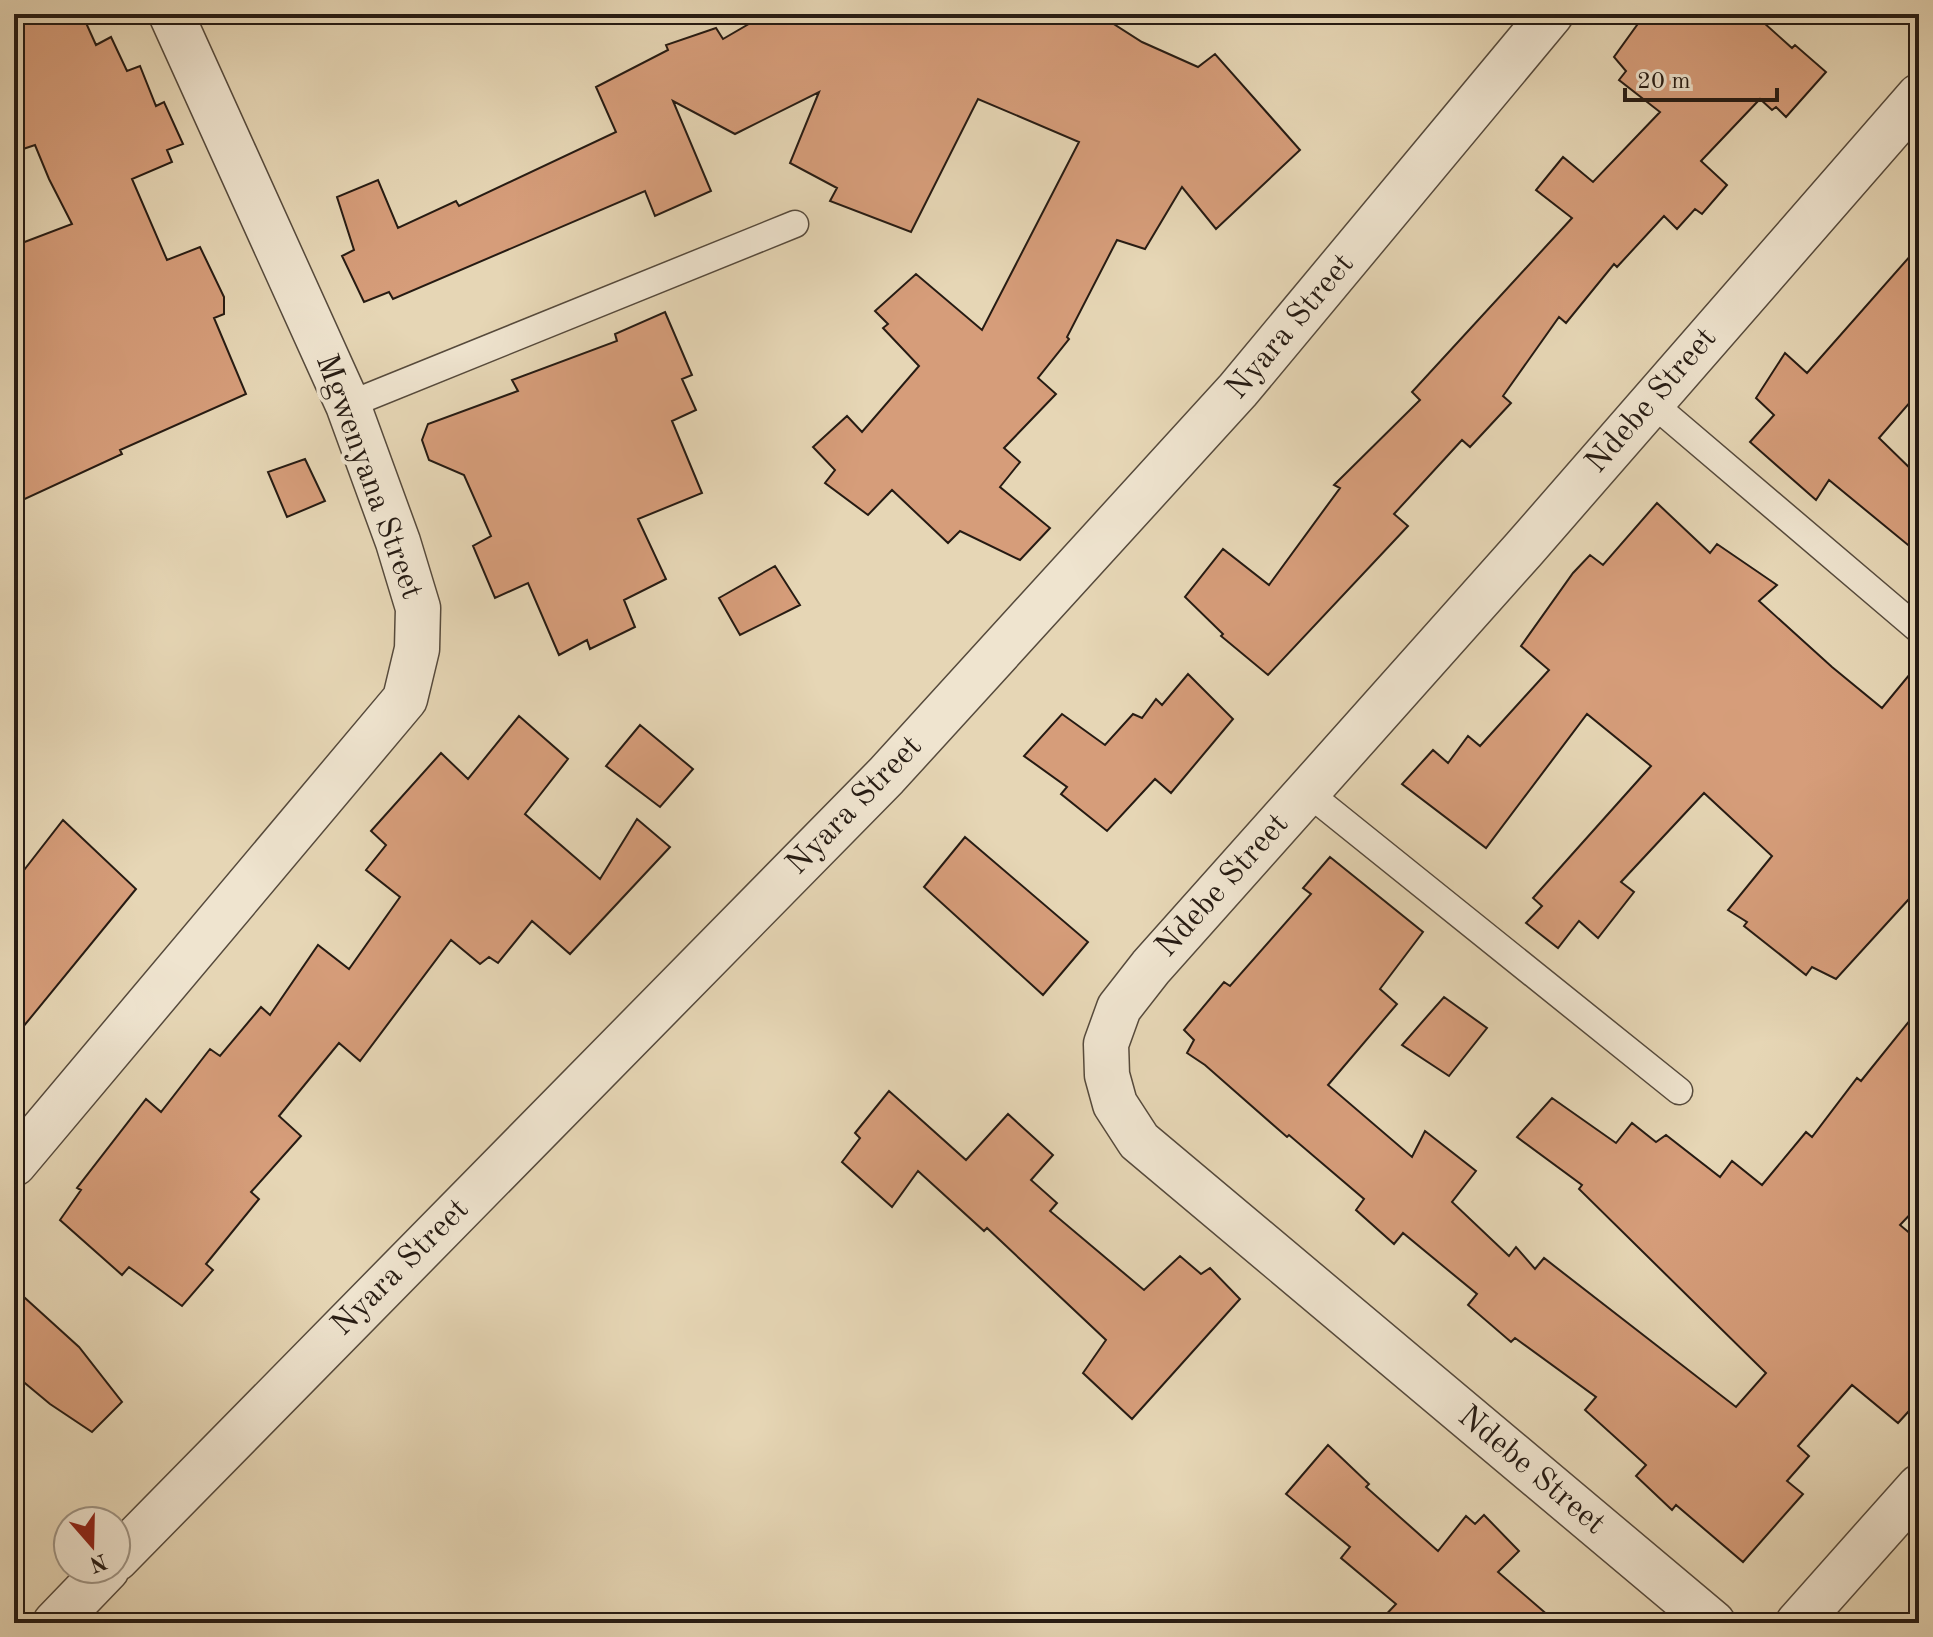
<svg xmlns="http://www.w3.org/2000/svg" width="1933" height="1637" font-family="'Old Standard TT',serif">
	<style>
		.building { fill: #d69d7a; stroke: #261b13; stroke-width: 2 }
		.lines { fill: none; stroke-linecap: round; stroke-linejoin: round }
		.lane-casing { stroke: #564a3c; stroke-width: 29 }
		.street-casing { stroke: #564a3c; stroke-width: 47 }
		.lane { stroke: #efe4cf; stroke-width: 26 }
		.street { stroke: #efe4cf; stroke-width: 44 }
		.labels { text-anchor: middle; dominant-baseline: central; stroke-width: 8; stroke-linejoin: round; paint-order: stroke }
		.street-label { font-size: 32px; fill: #261b13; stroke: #efe4cf }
	</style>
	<rect width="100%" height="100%" fill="#e6d6b5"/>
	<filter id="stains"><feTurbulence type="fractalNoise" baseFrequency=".0025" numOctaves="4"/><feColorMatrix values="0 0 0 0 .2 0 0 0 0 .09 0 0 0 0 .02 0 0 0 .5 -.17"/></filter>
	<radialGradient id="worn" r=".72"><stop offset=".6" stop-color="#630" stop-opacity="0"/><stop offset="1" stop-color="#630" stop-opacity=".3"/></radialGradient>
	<path class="building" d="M 14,14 L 82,14 L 96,45 L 111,37 L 127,71 L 140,66 L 156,106 L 164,102 L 183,144 L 167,150 L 172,162 L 132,179 L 167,260 L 200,247 L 224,297 L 224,314 L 214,318 L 246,394 L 120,450 L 122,454 L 14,504 L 14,246 L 72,224 L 49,179 L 35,145 L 14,152 Z
		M 766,14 L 1098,14 L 1142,42 L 1198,67 L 1215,54 L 1300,150 L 1216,229 L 1182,187 L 1145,249 L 1117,240 L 1067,337 L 1069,339 L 1038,378 L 1056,394 L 1004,448 L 1020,462 L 1000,487 L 1050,528 L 1020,560 L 960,531 L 948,543 L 892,490 L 868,515 L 825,483 L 835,470 L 813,447 L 847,416 L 862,432 L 919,366 L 883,328 L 888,324 L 875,311 L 916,274 L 982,330 L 1079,142 L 978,99 L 911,232 L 830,201 L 837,188 L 790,163 L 819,92 L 735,134 L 673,101 L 711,191 L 655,216 L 645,191 L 393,299 L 389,292 L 364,302 L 342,256 L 354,250 L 337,197 L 378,180 L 398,228 L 456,201 L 459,206 L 616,132 L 596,87 L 668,50 L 666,45 L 716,28 L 723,39 Z
		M 1645,14 L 1754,14 L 1792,48 L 1795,45 L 1826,72 L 1786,117 L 1776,107 L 1772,110 L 1760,99 L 1701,161 L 1727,185 L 1702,214 L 1695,209 L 1677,229 L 1664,216 L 1617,267 L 1614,264 L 1566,323 L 1559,317 L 1503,396 L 1511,403 L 1470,447 L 1462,440 L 1394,514 L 1408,526 L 1268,675 L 1221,636 L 1223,634 L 1185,597 L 1223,549 L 1269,585 L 1340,488 L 1334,485 L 1420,400 L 1412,392 L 1572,218 L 1536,190 L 1563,157 L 1593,182 L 1660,112 L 1619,80 L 1626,71 L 1614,57 Z
		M 1919,246 L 1919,392 L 1879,438 L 1919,477 L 1919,554 L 1829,480 L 1816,500 L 1750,442 L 1774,415 L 1756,398 L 1785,353 L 1807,373 Z
		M 665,312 L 692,375 L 682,379 L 696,410 L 672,421 L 702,493 L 638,519 L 666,579 L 624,600 L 635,627 L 590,649 L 587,640 L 559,655 L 528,583 L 495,598 L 473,546 L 491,536 L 464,475 L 429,460 L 422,440 L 428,424 L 518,391 L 512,380 L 617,341 L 615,334 Z
		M 305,459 L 325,501 L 287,517 L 268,472 Z
		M 1657,503 L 1710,553 L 1717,544 L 1777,585 L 1759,601 L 1832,667 L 1882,708 L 1919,663 L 1919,888 L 1836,979 L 1812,967 L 1806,975 L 1744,926 L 1747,922 L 1728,910 L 1772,856 L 1704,793 L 1621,882 L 1634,892 L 1598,938 L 1579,921 L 1558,948 L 1526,923 L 1542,906 L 1533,898 L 1651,766 L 1587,714 L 1486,848 L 1402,784 L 1433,750 L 1448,763 L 1468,736 L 1480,746 L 1549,670 L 1521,646 L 1573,573 L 1590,555 L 1603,565 Z
		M 775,566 L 800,605 L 740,635 L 719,598 Z
		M 1188,674 L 1233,719 L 1171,793 L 1155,779 L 1107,831 L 1061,794 L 1067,787 L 1024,756 L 1062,714 L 1105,745 L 1133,714 L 1142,718 L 1156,699 L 1162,705 Z
		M 519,716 L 568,759 L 525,814 L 600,879 L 637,819 L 670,847 L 570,954 L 532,921 L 498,963 L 489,957 L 480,964 L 451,940 L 360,1061 L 339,1043 L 279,1116 L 301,1136 L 251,1192 L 259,1199 L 206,1264 L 213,1270 L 182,1306 L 129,1267 L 122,1275 L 60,1220 L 81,1190 L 77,1188 L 146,1099 L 161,1112 L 210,1049 L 220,1056 L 261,1007 L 270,1015 L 318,945 L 349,969 L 400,897 L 366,870 L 386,845 L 371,831 L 441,753 L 468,779 Z
		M 640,725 L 693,769 L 660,807 L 606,766 Z
		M 63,820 L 136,889 L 14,1038 L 14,883 Z
		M 965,837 L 1088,942 L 1043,995 L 924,887 Z
		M 1330,857 L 1423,932 L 1380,989 L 1397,1004 L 1328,1085 L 1412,1157 L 1425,1131 L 1476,1171 L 1452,1202 L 1509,1256 L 1516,1247 L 1535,1269 L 1544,1258 L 1736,1407 L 1766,1373 L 1579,1189 L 1582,1185 L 1517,1137 L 1552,1098 L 1616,1143 L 1632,1123 L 1656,1142 L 1666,1135 L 1720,1177 L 1732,1161 L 1762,1185 L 1806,1132 L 1812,1137 L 1857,1078 L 1861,1081 L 1919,1009 L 1919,1205 L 1900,1225 L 1919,1241 L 1919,1400 L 1898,1423 L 1852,1385 L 1798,1446 L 1809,1456 L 1787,1481 L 1803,1494 L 1743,1562 L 1676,1505 L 1672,1510 L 1636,1476 L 1646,1465 L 1585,1410 L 1596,1397 L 1515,1338 L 1511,1342 L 1468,1305 L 1477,1294 L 1403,1233 L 1394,1244 L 1356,1210 L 1364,1199 L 1289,1135 L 1287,1137 L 1205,1065 L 1187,1053 L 1194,1040 L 1184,1030 L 1224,982 L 1230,986 L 1311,894 L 1303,888 Z
		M 1444,997 L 1487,1028 L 1449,1076 L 1402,1045 Z
		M 889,1091 L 966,1160 L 1008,1114 L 1053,1155 L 1031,1180 L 1057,1203 L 1050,1211 L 1144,1290 L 1180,1256 L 1201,1274 L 1210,1268 L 1240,1299 L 1132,1419 L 1083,1373 L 1106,1340 L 987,1228 L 984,1231 L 918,1171 L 892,1207 L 842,1162 L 860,1138 L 855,1133 Z
		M 14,1288 L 79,1347 L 122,1402 L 92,1432 L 50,1404 L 14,1374 Z
		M 1328,1445 L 1369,1484 L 1366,1487 L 1438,1551 L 1466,1516 L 1475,1524 L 1484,1515 L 1519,1551 L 1498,1572 L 1557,1623 L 1378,1623 L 1396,1604 L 1341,1558 L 1350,1547 L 1286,1494 Z"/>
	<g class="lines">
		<g class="lane-casing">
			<path id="lane" d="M 1651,402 L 1919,630
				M 348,405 L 795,224
				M 1307,792 L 1679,1091"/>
		</g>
		<g class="street-casing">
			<path id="street" d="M 14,1164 L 405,699 L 417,649 L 418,608 L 398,542 L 348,405 L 171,14
				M 116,1559 L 886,776 L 1238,390 L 1551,14
				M 55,1623 L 107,1569
				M 1713,1623 L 1139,1141 L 1115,1104 L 1107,1075 L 1106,1044 L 1119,1008 L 1151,967 L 1524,549 L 1919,96
				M 1798,1623 L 1919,1487"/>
		</g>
		<use href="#lane" class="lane"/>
		<use href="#street" class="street"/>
	</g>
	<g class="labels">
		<g class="street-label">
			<text transform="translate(1291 327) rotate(-50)">Nyara Street</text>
			<text transform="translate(1652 401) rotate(-49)">Ndebe Street</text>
			<text transform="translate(368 477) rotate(70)">Mgwenyana Street</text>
			<text transform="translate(855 806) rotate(-46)">Nyara Street</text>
			<text transform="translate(1223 886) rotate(-48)">Ndebe Street</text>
			<text transform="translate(401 1268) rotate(-45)">Nyara Street</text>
			<text transform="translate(1531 1471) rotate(40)">Ndebe Street</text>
		</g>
	</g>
	<rect width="1933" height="1637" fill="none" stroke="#e6d6b5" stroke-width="48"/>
	<rect x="16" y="16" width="1901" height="1605" fill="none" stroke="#261b13" stroke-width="4"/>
	<rect x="24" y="24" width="1885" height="1589" fill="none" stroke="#261b13" stroke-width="2"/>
	<g transform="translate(92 1545) rotate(160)"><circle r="38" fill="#efe4cf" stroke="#9f9484" stroke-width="2"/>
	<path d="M0-6L14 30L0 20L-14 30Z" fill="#8f2418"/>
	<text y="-12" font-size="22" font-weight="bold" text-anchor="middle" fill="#261b13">N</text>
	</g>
	<path d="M1625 88v12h152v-12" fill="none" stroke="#261b13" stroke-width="4"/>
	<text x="1637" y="88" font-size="24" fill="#261b13" stroke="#efe4cf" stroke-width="6" paint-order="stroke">20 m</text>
	<rect width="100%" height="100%" filter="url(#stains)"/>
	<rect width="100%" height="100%" fill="url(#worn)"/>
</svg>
